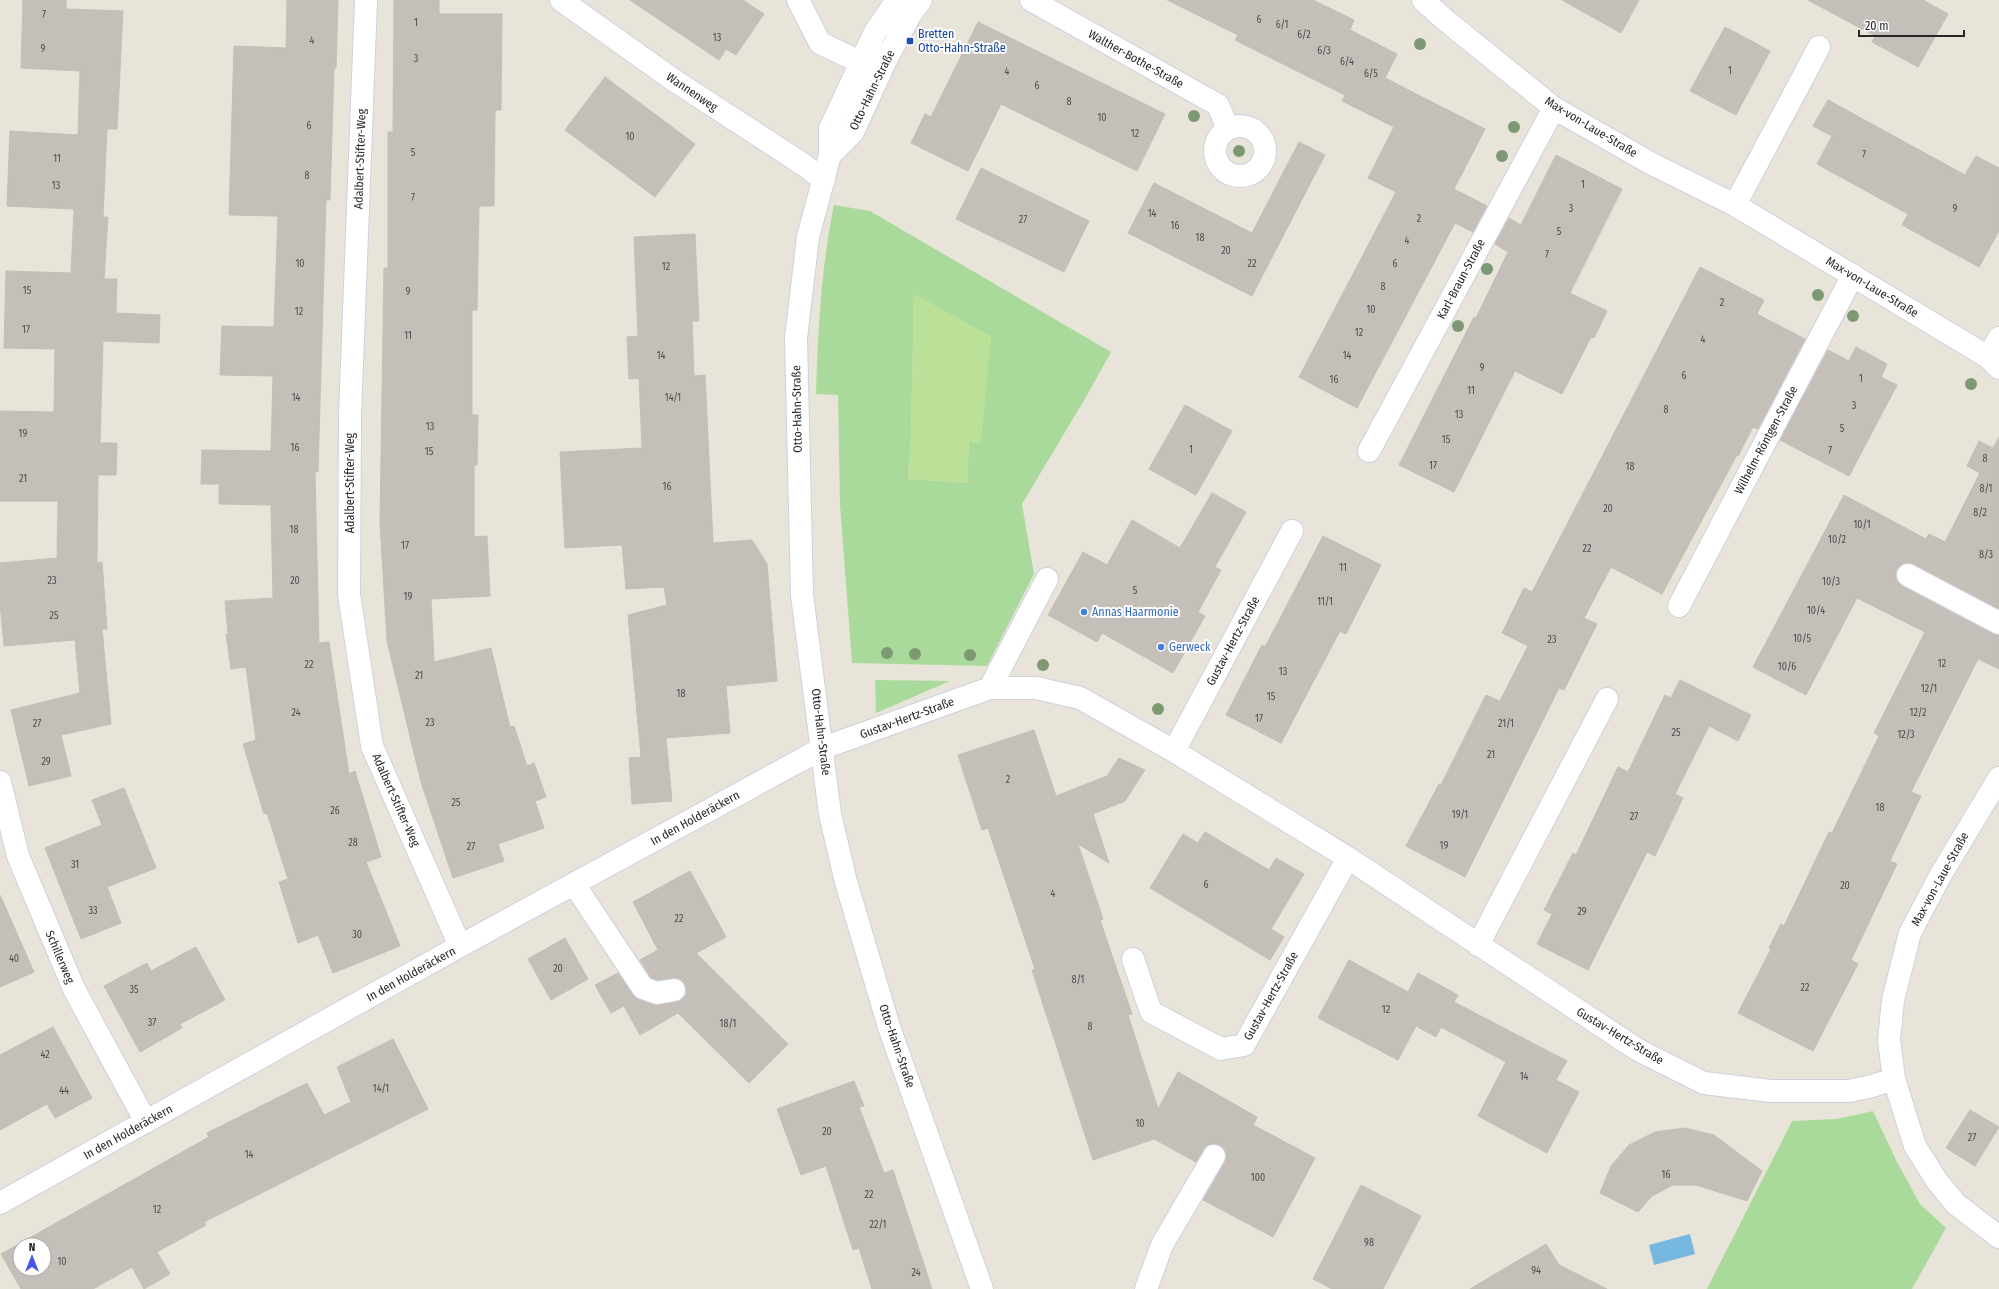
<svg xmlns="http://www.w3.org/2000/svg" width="1999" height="1289" font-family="'Fira Sans Condensed',sans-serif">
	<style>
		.green { fill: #aada9b; fill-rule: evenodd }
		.pitch { fill: #bae197 }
		.water { fill: #75b9e1 }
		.building { fill: #c4c0b9; stroke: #c3bfb4; fill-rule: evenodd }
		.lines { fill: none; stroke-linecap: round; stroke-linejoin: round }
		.minor-casing { stroke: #cfd0df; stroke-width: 24 }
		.minor { stroke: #fff; stroke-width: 22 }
		.tree { fill: #7d9973 }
		.transit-dot { fill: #1a4fb4; stroke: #fff; stroke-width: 1.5 }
		.shop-dot { fill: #3f7fe0; stroke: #fff; stroke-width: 1.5 }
		.labels { text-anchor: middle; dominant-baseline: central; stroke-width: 4; stroke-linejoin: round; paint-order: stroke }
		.number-label { font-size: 10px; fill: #4e4d4c }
		.transit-label { font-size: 12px; fill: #164399; stroke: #fff; text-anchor: start }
		.street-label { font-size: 12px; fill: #272727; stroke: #fff }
		.shop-label { font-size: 12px; fill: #366cbe; stroke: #fff; text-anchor: start }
	</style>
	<rect width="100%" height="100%" fill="#e8e4da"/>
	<path class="green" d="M 834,205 L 870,211 L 1111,352 L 1086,397 L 1022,504 L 1034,574 L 987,666 L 852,663 L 840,505 L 838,395 L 816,394 C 818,330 821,268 834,205 ZM 914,295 L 981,443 L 969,442 L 967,483 L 908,479 L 911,438 Z
		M 875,680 L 950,681 L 876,713 Z
		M 1873,1111 L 1897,1162 L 1920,1204 L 1946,1228 L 1912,1289 L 1707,1289 L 1792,1121 L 1837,1119 Z"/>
	<path class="pitch" d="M 914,294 L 991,336 L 981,443 L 969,442 L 967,483 L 908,479 L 911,438 Z"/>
	<path class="water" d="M 1690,1234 L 1695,1254 L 1654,1265 L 1649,1245 Z"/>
	<path class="building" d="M 23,0 L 66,0 L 66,9 L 123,11 L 117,129 L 107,129 L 103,217 L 108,217 L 104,279 L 117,279 L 116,313 L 160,315 L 159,343 L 103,341 L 100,443 L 117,443 L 116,475 L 98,475 L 97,563 L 102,562 L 107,629 L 102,629 L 111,724 L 61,735 L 71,776 L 29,786 L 11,710 L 80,693 L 75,640 L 4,646 L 0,603 L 0,563 L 57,558 L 58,501 L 0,501 L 0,411 L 54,412 L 55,349 L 4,348 L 6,271 L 71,273 L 74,209 L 7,206 L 10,131 L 78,135 L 80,71 L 21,68 Z
		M 287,0 L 338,0 L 336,68 L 334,68 L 330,200 L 326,200 L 318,472 L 315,472 L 319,643 L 329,642 L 349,774 L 355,771 L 381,857 L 366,862 L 400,946 L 333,973 L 318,935 L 298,943 L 279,882 L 288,879 L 267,813 L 264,814 L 243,744 L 256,740 L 246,667 L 231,669 L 226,634 L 228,634 L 225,601 L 273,598 L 271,505 L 219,504 L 219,484 L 201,484 L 202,450 L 271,451 L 273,376 L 220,375 L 222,326 L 274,327 L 278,216 L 229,215 L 234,46 L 286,48 Z
		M 394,0 L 439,0 L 439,14 L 502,14 L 501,110 L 495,110 L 494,206 L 479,206 L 477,310 L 472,310 L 472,415 L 478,415 L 477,465 L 474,465 L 474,537 L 487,536 L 490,596 L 431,599 L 434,662 L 491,648 L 510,727 L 514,726 L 527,766 L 534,763 L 546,797 L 535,801 L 544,828 L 498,844 L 504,861 L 453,878 L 421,782 L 387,641 L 380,522 L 384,268 L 388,268 L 388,132 L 393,132 Z
		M 630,0 L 743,0 L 764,14 L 736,55 L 726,49 L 719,60 Z
		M 1167,0 L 1313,0 L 1354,20 L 1350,30 L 1397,54 L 1385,78 L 1485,129 L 1454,189 L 1487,206 L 1473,232 L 1455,223 L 1357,408 L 1299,377 L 1396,192 L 1368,178 L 1394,127 L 1342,101 L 1345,95 L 1235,40 L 1238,35 Z
		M 1562,0 L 1639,0 L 1621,33 Z
		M 1808,0 L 1923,0 L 1948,14 L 1918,67 L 1872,42 L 1875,36 Z
		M 978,22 L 1165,114 L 1137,171 L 1001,104 L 968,171 L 911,143 L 925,114 L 931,117 Z
		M 1725,27 L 1770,51 L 1736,115 L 1690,91 Z
		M 605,77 L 695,144 L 655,197 L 565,130 Z
		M 1828,100 L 1965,175 L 1976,156 L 1999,168 L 1999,231 L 1979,267 L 1902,225 L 1908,214 L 1817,164 L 1832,136 L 1813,126 Z
		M 1299,142 L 1325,155 L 1252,296 L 1128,233 L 1154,183 L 1252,233 Z
		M 1556,155 L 1622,189 L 1570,293 L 1607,311 L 1594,338 L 1591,337 L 1562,394 L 1515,371 L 1454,492 L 1399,465 L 1474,317 L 1476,318 L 1508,252 L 1495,244 L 1509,218 L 1521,225 Z
		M 981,168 L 1089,221 L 1064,272 L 956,219 Z
		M 695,234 L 699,321 L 692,321 L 694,376 L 705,375 L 713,543 L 752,540 L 767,564 L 777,681 L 726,686 L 730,733 L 666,738 L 672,801 L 632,804 L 629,758 L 641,757 L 628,615 L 667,605 L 664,587 L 626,589 L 622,545 L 565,548 L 560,452 L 642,448 L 639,378 L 629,379 L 627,337 L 638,336 L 634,237 Z
		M 1700,267 L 1764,300 L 1757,314 L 1805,339 L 1758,429 L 1753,427 L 1738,456 L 1737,455 L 1662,594 L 1611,567 L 1584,618 L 1597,624 L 1564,690 L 1559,688 L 1465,877 L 1406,846 L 1439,784 L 1441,785 L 1486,695 L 1500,701 L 1528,646 L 1502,633 L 1524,588 L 1532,592 Z
		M 1856,347 L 1887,364 L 1881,377 L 1897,385 L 1849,476 L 1780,440 L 1828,350 L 1849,361 Z
		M 1185,405 L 1232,431 L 1196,495 L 1149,469 Z
		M 1999,437 L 1999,609 L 1913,564 L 1907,563 L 1901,565 L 1897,569 L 1896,575 L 1897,581 L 1902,586 L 1993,634 L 1999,635 L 1999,669 L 1978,659 L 1911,792 L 1921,796 L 1890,861 L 1897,864 L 1851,960 L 1858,964 L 1813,1051 L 1738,1013 L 1771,949 L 1769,948 L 1781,924 L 1784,926 L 1829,832 L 1832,833 L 1879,736 L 1874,733 L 1925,632 L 1857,598 L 1806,695 L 1753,667 L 1844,495 L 1926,539 L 1929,534 L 1945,542 L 1980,473 L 1967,466 L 1979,441 L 1993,448 Z
		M 1212,493 L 1246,512 L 1215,567 L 1221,570 L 1198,612 L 1205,616 L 1173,673 L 1102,633 L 1097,642 L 1048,615 L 1083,552 L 1107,565 L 1132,520 L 1180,548 Z
		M 1323,536 L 1381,565 L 1346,634 L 1340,631 L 1281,743 L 1226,715 L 1262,645 L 1265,647 Z
		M 1680,680 L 1751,715 L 1738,741 L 1709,726 L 1675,794 L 1683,798 L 1655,856 L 1647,852 L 1588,970 L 1537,944 L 1552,914 L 1544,910 L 1573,853 L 1576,855 L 1618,767 L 1628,772 L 1665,695 L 1671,698 Z
		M 1034,730 L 1056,796 L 1107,776 L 1119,758 L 1145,770 L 1125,801 L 1093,814 L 1109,863 L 1078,844 L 1103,919 L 1100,920 L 1132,1014 L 1128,1015 L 1158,1109 L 1178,1072 L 1257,1117 L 1253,1125 L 1315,1158 L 1273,1237 L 1203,1200 L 1225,1162 L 1226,1156 L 1225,1150 L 1220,1145 L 1214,1144 L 1207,1145 L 1196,1162 L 1154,1139 L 1093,1160 L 1032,970 L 1035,969 L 988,828 L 982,830 L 958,755 Z
		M 124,788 L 156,868 L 107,887 L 121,923 L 81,939 L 45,848 L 102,825 L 92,800 Z
		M 1205,832 L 1269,870 L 1276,858 L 1304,874 L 1271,929 L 1284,937 L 1270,960 L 1150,888 L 1183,834 L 1198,843 Z
		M 690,871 L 726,937 L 696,953 L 788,1044 L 749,1083 L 678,1013 L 640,1035 L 624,1006 L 611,1013 L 595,985 L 618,973 L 633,995 L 639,1000 L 659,1005 L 676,1002 L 682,999 L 686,995 L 686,988 L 683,982 L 678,978 L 658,980 L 651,978 L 640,960 L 658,950 L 633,902 Z
		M 0,895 L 34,972 L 0,987 Z
		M 565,938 L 588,979 L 551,1000 L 528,959 Z
		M 196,947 L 225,1000 L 180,1024 L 182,1028 L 140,1052 L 104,986 L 147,963 L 151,971 Z
		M 1349,960 L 1408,992 L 1418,973 L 1458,995 L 1454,1002 L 1567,1061 L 1556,1080 L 1579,1092 L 1547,1153 L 1478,1116 L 1506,1062 L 1441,1027 L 1436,1037 L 1416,1026 L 1398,1060 L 1318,1018 Z
		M 53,1027 L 92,1098 L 55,1118 L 47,1104 L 0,1130 L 0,1055 Z
		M 393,1039 L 428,1109 L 204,1222 L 206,1225 L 157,1252 L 170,1274 L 144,1289 L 132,1267 L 93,1289 L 21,1289 L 1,1254 L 209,1137 L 207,1133 L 307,1083 L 324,1115 L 351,1102 L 337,1067 ZM 20,1245 L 44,1245 L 44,1269 L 20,1269 Z
		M 854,1081 L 864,1106 L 859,1107 L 884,1173 L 893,1170 L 932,1289 L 872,1289 L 859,1248 L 853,1250 L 826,1166 L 801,1175 L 777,1109 Z
		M 1970,1110 L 1999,1127 L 1975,1166 L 1946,1148 Z
		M 1685,1128 L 1714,1135 L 1762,1171 L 1747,1201 L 1696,1185 L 1673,1185 L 1652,1196 L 1638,1212 L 1600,1193 L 1611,1166 L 1629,1145 L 1655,1132 Z
		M 1361,1185 L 1421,1216 L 1383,1289 L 1332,1289 L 1313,1279 Z
		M 1546,1244 L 1559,1265 L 1607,1289 L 1470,1289 Z"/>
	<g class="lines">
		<g class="minor-casing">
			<path id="minor" d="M 366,0 L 350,415 L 349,594 L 372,746 L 460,946
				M 561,0 L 675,81 L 804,165 L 824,180
				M 798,0 L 820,43 L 860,62
				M 897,0 L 875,32 L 830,129 L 830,155 L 808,237 L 796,338 L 802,595 L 830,814 L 846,882 L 889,1027 L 982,1289
				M 1031,0 L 1218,105 L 1228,129
				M 1423,0 L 1444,19 L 1554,108 L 1652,164 L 1735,205 L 1988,357 L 1999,368
				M1215 151a25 25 0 1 1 50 0a25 25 0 1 1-50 0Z
				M 830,155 L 853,132 L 886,60 L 910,15 L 921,0
				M 1735,205 L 1819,47
				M 1988,357 L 1999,338
				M 1369,451 L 1554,108
				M 1908,575 L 1999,623
				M 1679,606 L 1853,275
				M 990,688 L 1047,579
				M 1174,751 L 1292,531
				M 1999,778 L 1940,876 L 1910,933 L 1893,1000 L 1889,1040 L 1894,1079 L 1915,1146 L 1937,1181 L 1956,1204 L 1999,1237
				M 0,782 L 18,856 L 74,989 L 146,1122
				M 574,884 L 643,988 L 657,993 L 674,990
				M 1478,945 L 1607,699
				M 1133,959 L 1151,1012 L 1221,1049 L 1244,1045 L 1348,858
				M 0,1203 L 460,946 L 823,748 L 990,688 L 1036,688 L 1080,698 L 1174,751 L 1348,858 L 1638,1050 L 1704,1083 L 1771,1091 L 1849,1091 L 1872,1086 L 1894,1079
				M 1146,1289 L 1162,1245 L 1214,1156"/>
		</g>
		<use href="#minor" class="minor"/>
	</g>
	<g class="tree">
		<circle cx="1420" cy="44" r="6"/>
		<circle cx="1194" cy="116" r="6"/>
		<circle cx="1514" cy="127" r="6"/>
		<circle cx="1239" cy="151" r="6"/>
		<circle cx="1502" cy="156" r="6"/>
		<circle cx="1487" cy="269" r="6"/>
		<circle cx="1818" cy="295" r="6"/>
		<circle cx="1853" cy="316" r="6"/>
		<circle cx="1458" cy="326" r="6"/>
		<circle cx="1971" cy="384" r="6"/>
		<circle cx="887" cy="653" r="6"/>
		<circle cx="915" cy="654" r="6"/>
		<circle cx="970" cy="655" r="6"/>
		<circle cx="1043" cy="665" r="6"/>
		<circle cx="1158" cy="709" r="6"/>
	</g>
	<rect class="transit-dot" x="906" y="37" width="8" height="8" rx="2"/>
	<g class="shop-dot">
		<circle cx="1084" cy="612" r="4"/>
		<circle cx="1161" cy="647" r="4"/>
	</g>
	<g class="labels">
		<g class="number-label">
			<text x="44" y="15">7</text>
			<text x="1259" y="20">6</text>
			<text x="416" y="23">1</text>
			<text x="1282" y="25">6/1</text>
			<text x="1304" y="35">6/2</text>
			<text x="717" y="38">13</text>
			<text x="312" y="41">4</text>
			<text x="43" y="49">9</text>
			<text x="1324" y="51">6/3</text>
			<text x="416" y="59">3</text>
			<text x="1347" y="62">6/4</text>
			<text x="1730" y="71">1</text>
			<text x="1007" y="72">4</text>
			<text x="1371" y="74">6/5</text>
			<text x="1037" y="86">6</text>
			<text x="1069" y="102">8</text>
			<text x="1102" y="118">10</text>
			<text x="309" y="126">6</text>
			<text x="1135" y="134">12</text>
			<text x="630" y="137">10</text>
			<text x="413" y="153">5</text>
			<text x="1864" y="155">7</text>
			<text x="57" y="159">11</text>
			<text x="307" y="176">8</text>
			<text x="1583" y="185">1</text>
			<text x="56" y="186">13</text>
			<text x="413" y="198">7</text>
			<text x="1571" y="209">3</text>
			<text x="1955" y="209">9</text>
			<text x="1152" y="214">14</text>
			<text x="1419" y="219">2</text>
			<text x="1023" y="220">27</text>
			<text x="1175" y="226">16</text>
			<text x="1559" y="232">5</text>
			<text x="1200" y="238">18</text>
			<text x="1407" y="241">4</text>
			<text x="1226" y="251">20</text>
			<text x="1547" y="255">7</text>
			<text x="300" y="264">10</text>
			<text x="1252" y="264">22</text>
			<text x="1395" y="264">6</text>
			<text x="666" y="267">12</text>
			<text x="1383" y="287">8</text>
			<text x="27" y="291">15</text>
			<text x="408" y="292">9</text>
			<text x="1722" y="303">2</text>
			<text x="1371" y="310">10</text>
			<text x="299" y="312">12</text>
			<text x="26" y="330">17</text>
			<text x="1359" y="333">12</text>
			<text x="408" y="336">11</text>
			<text x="1703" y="340">4</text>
			<text x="661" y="356">14</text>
			<text x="1347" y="356">14</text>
			<text x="1482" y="368">9</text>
			<text x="1684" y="376">6</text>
			<text x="1861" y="379">1</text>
			<text x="1334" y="380">16</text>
			<text x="1471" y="391">11</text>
			<text x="296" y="398">14</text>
			<text x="673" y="398">14/1</text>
			<text x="1854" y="406">3</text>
			<text x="1666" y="410">8</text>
			<text x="1459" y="415">13</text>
			<text x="430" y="427">13</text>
			<text x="1842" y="429">5</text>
			<text x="23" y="434">19</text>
			<text x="1446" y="440">15</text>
			<text x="295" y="448">16</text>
			<text x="1191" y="450">1</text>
			<text x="1830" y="451">7</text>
			<text x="429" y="452">15</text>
			<text x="1985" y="459">8</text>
			<text x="1433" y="466">17</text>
			<text x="1630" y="467">18</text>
			<text x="23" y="479">21</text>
			<text x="667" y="487">16</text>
			<text x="1986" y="489">8/1</text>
			<text x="1608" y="509">20</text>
			<text x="1980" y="513">8/2</text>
			<text x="1862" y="525">10/1</text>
			<text x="294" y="530">18</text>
			<text x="1837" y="540">10/2</text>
			<text x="405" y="546">17</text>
			<text x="1587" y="549">22</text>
			<text x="1986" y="555">8/3</text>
			<text x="1343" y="568">11</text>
			<text x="52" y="581">23</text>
			<text x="295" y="581">20</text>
			<text x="1831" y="582">10/3</text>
			<text x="1135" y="591">5</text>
			<text x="408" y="597">19</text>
			<text x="1325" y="602">11/1</text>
			<text x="1816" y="611">10/4</text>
			<text x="54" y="616">25</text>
			<text x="1802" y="639">10/5</text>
			<text x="1552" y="640">23</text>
			<text x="1942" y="664">12</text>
			<text x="309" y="665">22</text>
			<text x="1787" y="667">10/6</text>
			<text x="1283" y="672">13</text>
			<text x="419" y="676">21</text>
			<text x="1929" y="689">12/1</text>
			<text x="681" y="694">18</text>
			<text x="1271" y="697">15</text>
			<text x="296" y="713">24</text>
			<text x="1918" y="713">12/2</text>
			<text x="1259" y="719">17</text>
			<text x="430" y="723">23</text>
			<text x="37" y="724">27</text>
			<text x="1506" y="724">21/1</text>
			<text x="1676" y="733">25</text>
			<text x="1906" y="735">12/3</text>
			<text x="1491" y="755">21</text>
			<text x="46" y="762">29</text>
			<text x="1008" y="780">2</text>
			<text x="456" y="803">25</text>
			<text x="1880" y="808">18</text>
			<text x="335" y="811">26</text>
			<text x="1460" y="815">19/1</text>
			<text x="1634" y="817">27</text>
			<text x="353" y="843">28</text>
			<text x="1444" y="846">19</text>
			<text x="471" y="847">27</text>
			<text x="75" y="865">31</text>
			<text x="1206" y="885">6</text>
			<text x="1845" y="886">20</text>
			<text x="1053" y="894">4</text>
			<text x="93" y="911">33</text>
			<text x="1582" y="912">29</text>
			<text x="679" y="919">22</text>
			<text x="357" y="935">30</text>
			<text x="14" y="959">40</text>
			<text x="558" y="969">20</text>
			<text x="1078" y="980">8/1</text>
			<text x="1805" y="988">22</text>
			<text x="134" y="990">35</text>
			<text x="1386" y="1010">12</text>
			<text x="152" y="1023">37</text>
			<text x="728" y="1024">18/1</text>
			<text x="1090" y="1027">8</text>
			<text x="45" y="1055">42</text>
			<text x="1524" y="1077">14</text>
			<text x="381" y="1089">14/1</text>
			<text x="64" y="1091">44</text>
			<text x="1140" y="1124">10</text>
			<text x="827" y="1132">20</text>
			<text x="1972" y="1138">27</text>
			<text x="249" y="1155">14</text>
			<text x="1666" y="1175">16</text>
			<text x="1258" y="1178">100</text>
			<text x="869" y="1195">22</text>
			<text x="157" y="1210">12</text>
			<text x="878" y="1225">22/1</text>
			<text x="1369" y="1243">98</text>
			<text x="62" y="1262">10</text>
			<text x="1536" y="1271">94</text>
			<text x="916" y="1273">24</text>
		</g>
		<g class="transit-label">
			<text x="918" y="34">Bretten<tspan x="918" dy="14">Otto-Hahn-Straße</tspan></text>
		</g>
		<g class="street-label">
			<text transform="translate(1136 59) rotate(29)">Walther-Bothe-Straße</text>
			<text transform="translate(872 90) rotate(-64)">Otto-Hahn-Straße</text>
			<text transform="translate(692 92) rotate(34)">Wannenweg</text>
			<text transform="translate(1591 127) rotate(31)">Max-von-Laue-Straße</text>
			<text transform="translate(360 159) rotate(-88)">Adalbert-Stifter-Weg</text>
			<text transform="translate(1461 279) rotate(-62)">Karl-Braun-Straße</text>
			<text transform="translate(1872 287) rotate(31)">Max-von-Laue-Straße</text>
			<text transform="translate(797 409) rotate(-91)">Otto-Hahn-Straße</text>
			<text transform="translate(1766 440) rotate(-62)">Wilhelm-Röntgen-Straße</text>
			<text transform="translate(350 483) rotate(-90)">Adalbert-Stifter-Weg</text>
			<text transform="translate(1233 641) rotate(-62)">Gustav-Hertz-Straße</text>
			<text transform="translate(907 718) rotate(-20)">Gustav-Hertz-Straße</text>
			<text transform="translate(821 732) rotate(83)">Otto-Hahn-Straße</text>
			<text transform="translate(396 800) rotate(66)">Adalbert-Stifter-Weg</text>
			<text transform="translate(695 818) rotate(-29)">In den Holderäckern</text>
			<text transform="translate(1940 879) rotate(-61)">Max-von-Laue-Straße</text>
			<text transform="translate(60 957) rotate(67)">Schillerweg</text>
			<text transform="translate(411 974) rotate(-29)">In den Holderäckern</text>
			<text transform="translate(1271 996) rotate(-61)">Gustav-Hertz-Straße</text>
			<text transform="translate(1620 1036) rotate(31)">Gustav-Hertz-Straße</text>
			<text transform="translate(897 1046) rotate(71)">Otto-Hahn-Straße</text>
			<text transform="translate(128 1132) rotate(-29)">In den Holderäckern</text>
		</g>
		<g class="shop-label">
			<text x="1092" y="612">Annas Haarmonie</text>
			<text x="1169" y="647">Gerweck</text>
		</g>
	</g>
	<g transform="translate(32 1257)"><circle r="19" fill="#ffffff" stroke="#a9a9a9"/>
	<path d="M0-3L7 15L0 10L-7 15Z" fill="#4854e7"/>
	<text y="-6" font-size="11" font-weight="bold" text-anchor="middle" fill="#272727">N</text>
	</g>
	<path d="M1859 30v6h105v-6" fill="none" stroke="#272727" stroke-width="2"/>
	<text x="1865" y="30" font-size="12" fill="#272727" stroke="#ffffff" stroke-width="3" paint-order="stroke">20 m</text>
</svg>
